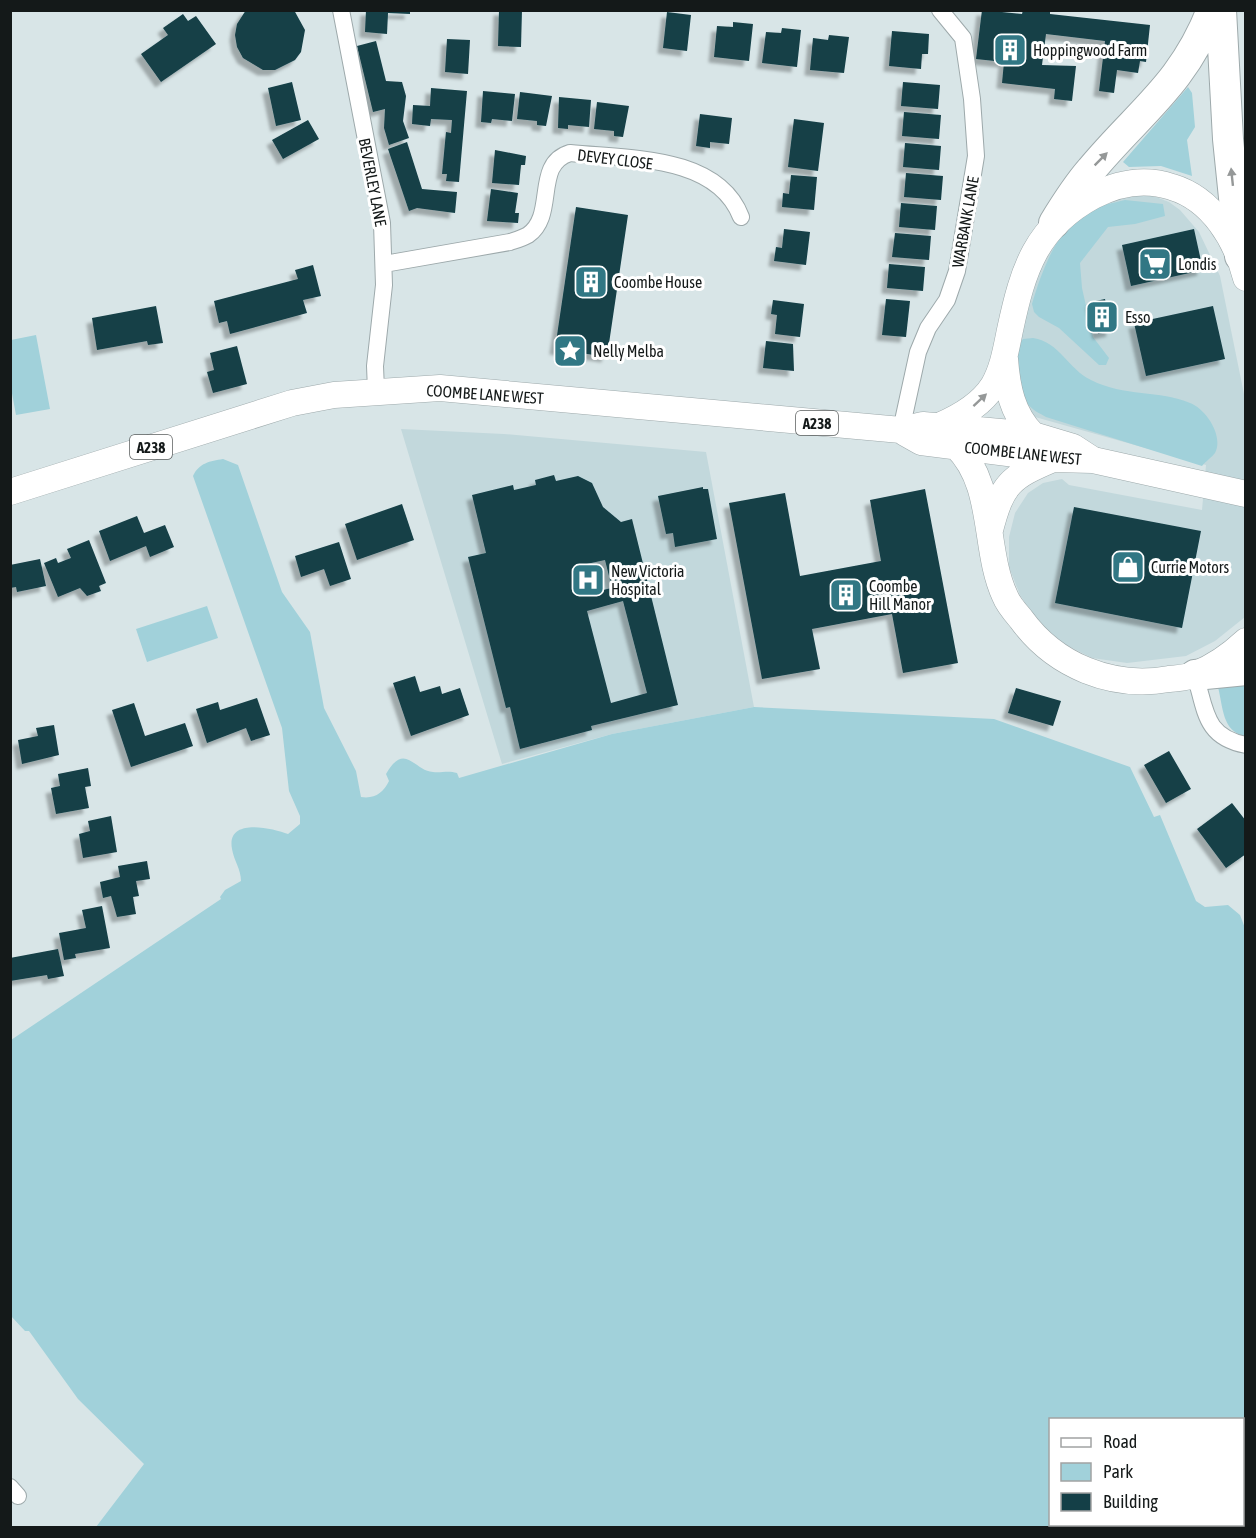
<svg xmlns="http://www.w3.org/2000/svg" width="1256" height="1538" font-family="'Asap Condensed',sans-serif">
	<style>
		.built { fill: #c2d8dc }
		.green { fill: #a1d1da; fill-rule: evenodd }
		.building { fill: #143f47; fill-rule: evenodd; filter: url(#shadow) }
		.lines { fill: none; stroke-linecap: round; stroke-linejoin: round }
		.street-casing { stroke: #9da9ab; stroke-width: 18 }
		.primary-casing { stroke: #9da9ab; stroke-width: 27 }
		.highway-casing { stroke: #9da9ab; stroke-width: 32 }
		.street { stroke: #fff; stroke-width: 16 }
		.primary { stroke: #fff; stroke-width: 26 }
		.highway { stroke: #fff; stroke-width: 30 }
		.oneway { fill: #959898 }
		.labels { text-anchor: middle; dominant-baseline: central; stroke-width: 6; stroke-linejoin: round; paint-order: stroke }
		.shield { fill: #fff; stroke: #5a5e5e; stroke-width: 1.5 }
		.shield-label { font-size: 15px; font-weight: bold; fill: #141919 }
		.poi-label { font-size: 16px; fill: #141919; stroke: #fff; text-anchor: start }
		.street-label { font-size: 16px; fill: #141919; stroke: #fff }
	</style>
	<defs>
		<filter id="shadow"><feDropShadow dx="-5.5" dy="5.5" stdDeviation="1.5" flood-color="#0004"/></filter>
	</defs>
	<rect width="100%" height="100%" fill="#d8e5e7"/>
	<path class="built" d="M 1148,194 L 1169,202 L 1180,210 L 1199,232 L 1220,276 L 1245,399 L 1245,617 L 1215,641 L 1186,656 L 1127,663 L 1092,658 L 1064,644 L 1038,622 L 1020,595 L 1009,567 L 1009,537 L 1015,513 L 1028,493 L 1043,483 L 1062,479 L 1069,485 L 1202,510 L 1206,465 L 1035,417 L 1022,403 L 1014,361 L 1038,271 L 1050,247 L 1082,212 L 1128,195 Z
		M 401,429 L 504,434 L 706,452 L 754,707 L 612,734 L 502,764 Z"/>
	<path class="green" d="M 1188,87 L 1192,93 L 1195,127 L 1187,140 L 1192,176 L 1161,166 L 1129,167 L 1123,162 Z
		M 1125,200 L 1163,204 L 1165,216 L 1135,224 L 1108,227 L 1080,263 L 1082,288 L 1093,337 L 1109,358 L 1106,365 L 1099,365 L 1059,328 L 1039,317 L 1034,312 L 1032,304 C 1041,273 1058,225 1089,210 C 1100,205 1113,203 1125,200 Z
		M 36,335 L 50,409 L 16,415 L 11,388 L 11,340 Z
		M 1033,338 C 1060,342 1068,369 1091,380 C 1124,397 1160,390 1190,403 C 1206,409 1224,436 1215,453 C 1212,457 1205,462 1202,466 L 1046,417 C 1039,413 1032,410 1027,403 C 1017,388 1010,353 1023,339 Z
		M 223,459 L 238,465 L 282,592 L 310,632 L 324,708 L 356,771 L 361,797 C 375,799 383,793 389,781 L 386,774 C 405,741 414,771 433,772 C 442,773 448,770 457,773 L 459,778 L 612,734 L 754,707 L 994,719 L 1130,767 L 1154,817 L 1160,815 L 1196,901 L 1205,907 L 1228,905 L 1240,915 L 1245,928 L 1245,1527 L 96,1527 L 144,1464 L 78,1399 L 29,1331 L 25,1331 L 11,1316 L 11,1040 L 221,899 L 220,897 L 225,890 L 241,881 C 241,869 234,861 232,849 C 226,817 272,828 288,834 L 300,824 L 300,816 L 289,791 L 282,728 L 193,476 C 199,463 210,461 223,459 ZM 1050,1420 L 1242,1420 L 1242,1524 L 1050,1524 Z
		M 207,606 L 218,638 L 147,662 L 136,629 Z
		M 1245,682 L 1245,736 C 1222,732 1223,706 1218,687 Z"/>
	<path class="building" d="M 246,10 L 294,10 L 305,30 L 301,52 L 295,60 L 275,70 L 263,70 L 243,58 L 237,47 L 235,35 L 237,24 Z
		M 366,10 L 410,10 L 410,14 L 388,13 L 387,34 L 365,32 Z
		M 499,10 L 522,10 L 521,47 L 498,46 Z
		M 982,10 L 1022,14 L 1023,10 L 1050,10 L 1050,14 L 1150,25 L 1146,62 L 1140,61 L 1138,73 L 1117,70 L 1114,93 L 1099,91 L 1105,41 L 1046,34 L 1042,65 L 1076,66 L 1072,101 L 1054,99 L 1055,89 L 1002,83 L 1004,62 L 976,59 Z
		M 667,12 L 691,15 L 687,51 L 663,48 Z
		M 183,14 L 188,21 L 196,16 L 216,44 L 161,82 L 141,54 L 168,35 L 163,28 Z
		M 733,22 L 753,24 L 749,61 L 714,57 L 717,26 L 733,27 Z
		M 782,28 L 801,30 L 797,67 L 762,63 L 766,32 L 781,33 Z
		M 892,31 L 929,34 L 928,54 L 922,54 L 921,69 L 889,66 Z
		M 829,35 L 849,37 L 844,73 L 810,70 L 813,38 L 828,40 Z
		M 447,39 L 470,40 L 468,74 L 445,72 Z
		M 376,41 L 386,81 L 402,82 L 406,96 L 403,121 L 409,138 L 389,145 L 384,128 L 385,109 L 373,112 L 357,46 Z
		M 292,82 L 301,120 L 276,126 L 268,88 Z
		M 903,82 L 940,85 L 938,109 L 901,106 Z
		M 431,88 L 467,91 L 459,182 L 446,181 L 447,174 L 442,174 L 446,132 L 451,133 L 452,120 L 431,119 L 430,126 L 412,124 L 413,105 L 430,106 Z
		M 483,91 L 515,94 L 512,121 L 492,119 L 491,123 L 481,122 Z
		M 520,92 L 552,96 L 546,126 L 537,125 L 537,121 L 517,119 Z
		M 559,97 L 591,100 L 589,127 L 568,125 L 568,129 L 558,128 Z
		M 597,102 L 629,106 L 623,137 L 614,136 L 614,131 L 594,129 Z
		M 904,112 L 941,115 L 939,139 L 902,136 Z
		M 700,114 L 732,118 L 729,144 L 710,142 L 710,148 L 696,146 Z
		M 794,119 L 824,123 L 818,171 L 788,167 Z
		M 308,120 L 319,139 L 283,159 L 272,140 Z
		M 407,142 L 422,189 L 457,192 L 455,213 L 417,208 L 409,211 L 388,149 Z
		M 905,143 L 941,146 L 939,170 L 903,167 Z
		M 495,150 L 526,156 L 525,165 L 521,165 L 519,185 L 492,183 Z
		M 906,173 L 943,176 L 941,200 L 904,197 Z
		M 791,175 L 817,177 L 814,210 L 782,207 L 783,193 L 789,194 Z
		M 491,189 L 518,193 L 515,213 L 519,213 L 518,223 L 487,221 Z
		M 901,203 L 937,206 L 935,230 L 899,227 Z
		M 576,207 L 628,215 L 607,357 L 555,349 Z
		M 784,229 L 810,232 L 806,265 L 774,261 L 776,247 L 782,248 Z
		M 1194,229 L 1203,270 L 1131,286 L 1122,245 Z
		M 895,233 L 931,236 L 929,260 L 892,257 Z
		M 889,264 L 925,267 L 923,291 L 887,288 Z
		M 313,265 L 321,296 L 303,300 L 307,313 L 230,334 L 227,321 L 219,323 L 214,301 L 298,279 L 295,270 Z
		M 886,299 L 910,301 L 906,337 L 882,335 Z
		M 1105,299 L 1112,331 L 1098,334 L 1091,302 Z
		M 773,300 L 804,304 L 800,337 L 775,334 L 777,315 L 771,314 Z
		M 156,306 L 163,343 L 148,345 L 147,341 L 97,350 L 92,318 Z
		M 1213,306 L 1225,359 L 1146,376 L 1134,323 Z
		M 766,341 L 793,344 L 794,371 L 763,368 Z
		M 237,346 L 247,384 L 213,393 L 207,372 L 214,370 L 210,353 Z
		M 554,475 L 556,481 L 578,476 L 592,483 L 603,507 L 621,522 L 632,519 L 678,705 L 591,726 L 592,730 L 520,749 L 510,707 L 506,708 L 468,557 L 486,553 L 472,495 L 513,485 L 514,490 L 536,485 L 535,480 ZM 605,560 L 612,588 L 584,594 L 577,566 ZM 623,601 L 647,693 L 611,703 L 587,611 Z
		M 703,487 L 703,489 L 708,489 L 717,539 L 675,547 L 673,533 L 666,534 L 658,496 Z
		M 925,489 L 958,663 L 903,673 L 892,614 L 812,629 L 820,669 L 762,679 L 729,503 L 785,493 L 800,576 L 881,561 L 870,500 Z
		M 402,504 L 414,540 L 357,560 L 345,524 Z
		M 1074,507 L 1201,531 L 1182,628 L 1055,603 Z
		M 137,516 L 144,533 L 165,525 L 174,547 L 150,557 L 146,546 L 110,561 L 99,531 Z
		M 89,540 L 106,583 L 99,586 L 101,591 L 87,596 L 80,588 L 58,597 L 44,563 L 56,558 L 58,563 L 71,558 L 67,549 Z
		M 339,542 L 351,579 L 330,586 L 324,569 L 301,577 L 295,556 Z
		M 40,559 L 46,586 L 17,592 L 16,587 L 10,588 L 10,565 Z
		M 415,676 L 420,692 L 440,686 L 442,694 L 460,688 L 469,715 L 411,736 L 393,683 Z
		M 1016,688 L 1061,701 L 1053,726 L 1008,713 Z
		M 257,698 L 270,735 L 251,741 L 246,728 L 207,743 L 196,709 L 218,702 L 220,710 Z
		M 134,703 L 145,736 L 185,723 L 193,746 L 131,767 L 112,710 Z
		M 54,725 L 59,755 L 22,764 L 18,740 L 38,736 L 36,728 Z
		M 1169,751 L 1191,789 L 1166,803 L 1144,765 Z
		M 88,768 L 91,786 L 85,787 L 89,808 L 56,814 L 51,788 L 60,786 L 58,774 Z
		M 1232,803 L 1246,821 L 1246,854 L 1226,868 L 1197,829 Z
		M 111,816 L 117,852 L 83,858 L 79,834 L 90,831 L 88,821 Z
		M 147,861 L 150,879 L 136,881 L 139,896 L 133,897 L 136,914 L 117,917 L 111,896 L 103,898 L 100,882 L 120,877 L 118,866 Z
		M 102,906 L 110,948 L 75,954 L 76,958 L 64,960 L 59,933 L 86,928 L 82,910 Z
		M 58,949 L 64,976 L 48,979 L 47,975 L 10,981 L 10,958 Z"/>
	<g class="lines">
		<g class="street-casing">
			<path id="street" d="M 341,10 L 382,223 L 384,285 L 375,366 L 376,390
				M 384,264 L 510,242 C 516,240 523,238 528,235 C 557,215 533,164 570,153 C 626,159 717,154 741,217
				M 901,430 L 918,352 L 928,328 L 947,300 L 957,271 L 976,156 L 972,99 L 963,38 L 940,10
				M 1195,675 C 1206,710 1204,737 1246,745
				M 10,1487 L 18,1496"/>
		</g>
		<g class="primary-casing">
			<path id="primary" d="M 1005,359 C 1007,387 1012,414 1033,435
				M 939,426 C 960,417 981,405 993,386 C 1003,369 1006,349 1010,330 C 1023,269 1036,227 1093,196 C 1118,183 1145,178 1172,187 C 1212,199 1236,239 1246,278
				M 905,433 L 921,442 L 1054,459 L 1093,460 L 1246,494
				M 956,446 C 996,485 983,549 1005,596 C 1008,604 1015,612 1021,619 C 1055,666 1112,689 1169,679 C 1178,678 1188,678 1196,674 C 1214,667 1232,654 1246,641
				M 10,492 L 292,403 L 334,395 L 440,388 L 901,430 L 923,425 L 1033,435 L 1073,447 L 1093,460
				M 990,530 C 1002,484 1010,477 1053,459"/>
		</g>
		<g class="highway-casing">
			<path id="highway" d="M 1221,10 L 1228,139 L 1240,256
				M 1054,223 C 1065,205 1077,186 1091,170 C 1139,112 1183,85 1212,10
				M 1195,675 L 1246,670"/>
		</g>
		<use href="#street" class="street"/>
		<use href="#primary" class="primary"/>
		<use href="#highway" class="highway"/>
	</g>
	<defs><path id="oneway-solid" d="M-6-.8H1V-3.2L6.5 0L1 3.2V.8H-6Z" transform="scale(1.5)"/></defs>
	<g class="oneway">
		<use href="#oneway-solid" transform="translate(1101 159) rotate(-45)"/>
		<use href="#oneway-solid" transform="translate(1232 177) rotate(-96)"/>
		<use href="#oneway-solid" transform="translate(980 400) rotate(-43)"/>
	</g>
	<defs>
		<g id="building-square" transform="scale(1.725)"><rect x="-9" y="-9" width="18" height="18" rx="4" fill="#317784" stroke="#fff"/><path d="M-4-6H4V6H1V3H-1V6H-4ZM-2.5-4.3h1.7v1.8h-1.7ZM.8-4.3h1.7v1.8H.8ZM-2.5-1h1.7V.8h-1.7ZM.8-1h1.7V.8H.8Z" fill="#fff"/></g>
		<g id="supermarket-square" transform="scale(1.725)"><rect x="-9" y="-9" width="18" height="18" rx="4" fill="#317784" stroke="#fff"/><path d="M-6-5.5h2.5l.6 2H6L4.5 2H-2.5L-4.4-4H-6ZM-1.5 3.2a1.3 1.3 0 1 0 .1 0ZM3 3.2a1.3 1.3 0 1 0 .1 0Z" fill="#fff"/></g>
		<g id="sight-square" transform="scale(1.725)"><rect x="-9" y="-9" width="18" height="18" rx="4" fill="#317784" stroke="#fff"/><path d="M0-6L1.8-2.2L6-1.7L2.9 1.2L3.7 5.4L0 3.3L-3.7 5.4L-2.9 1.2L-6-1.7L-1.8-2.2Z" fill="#fff"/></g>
		<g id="shop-square" transform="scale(1.725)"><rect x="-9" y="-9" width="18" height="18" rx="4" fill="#317784" stroke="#fff"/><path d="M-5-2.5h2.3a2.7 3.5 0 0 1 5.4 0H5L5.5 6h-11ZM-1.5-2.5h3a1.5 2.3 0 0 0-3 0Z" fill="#fff"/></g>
		<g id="hospital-square" transform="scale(1.725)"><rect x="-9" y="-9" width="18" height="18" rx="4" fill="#317784" stroke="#fff"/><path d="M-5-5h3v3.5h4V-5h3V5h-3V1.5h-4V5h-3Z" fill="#fff"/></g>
	</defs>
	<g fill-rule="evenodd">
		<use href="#building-square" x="1010" y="50"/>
		<use href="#supermarket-square" x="1155" y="264"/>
		<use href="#building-square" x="591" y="282"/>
		<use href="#building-square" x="1102" y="317"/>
		<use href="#sight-square" x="570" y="351"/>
		<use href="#shop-square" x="1128" y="567"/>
		<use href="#hospital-square" x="588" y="580"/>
		<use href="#building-square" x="846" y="595"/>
	</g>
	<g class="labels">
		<g class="shield">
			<rect x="796" y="411" width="42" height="24" rx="4.5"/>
			<rect x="130" y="435" width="42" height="24" rx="4.5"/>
		</g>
		<g class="shield-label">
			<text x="817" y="423">A238</text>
			<text x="151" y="447">A238</text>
		</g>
		<g class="poi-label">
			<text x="1033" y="50">Hoppingwood Farm</text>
			<text x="1178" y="264">Londis</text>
			<text x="614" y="282">Coombe House</text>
			<text x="1125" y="317">Esso</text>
			<text x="593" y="351">Nelly Melba</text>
			<text x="1151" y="567">Currie Motors</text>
			<text x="611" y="571">New Victoria<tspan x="611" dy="18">Hospital</tspan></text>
			<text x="869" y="586">Coombe<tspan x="869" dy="18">Hill Manor</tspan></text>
		</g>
		<g class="street-label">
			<text transform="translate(615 159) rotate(7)">DEVEY CLOSE</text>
			<text transform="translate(373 182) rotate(79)">BEVERLEY LANE</text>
			<text transform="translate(965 222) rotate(-80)">WARBANK LANE</text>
			<text transform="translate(485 394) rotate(4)">COOMBE LANE WEST</text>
			<text transform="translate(1023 453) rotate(6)">COOMBE LANE WEST</text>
		</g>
	</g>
	<rect width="1256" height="1538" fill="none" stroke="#141919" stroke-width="24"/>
	<rect x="1049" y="1418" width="195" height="108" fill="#ffffff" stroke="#a1a3a3" stroke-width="1.5"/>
	<rect x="1061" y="1438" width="30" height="9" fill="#ffffff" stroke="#a1a3a3" stroke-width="1.5"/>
	<text x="1103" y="1448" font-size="18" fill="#141919">Road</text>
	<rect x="1061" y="1463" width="30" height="18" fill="#a1d1da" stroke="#a1a3a3" stroke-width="1.5"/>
	<text x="1103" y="1478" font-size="18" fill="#141919">Park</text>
	<rect x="1061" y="1493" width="30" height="18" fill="#143f47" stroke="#a1a3a3" stroke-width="1.5"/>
	<text x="1103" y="1508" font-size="18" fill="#141919">Building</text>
</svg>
